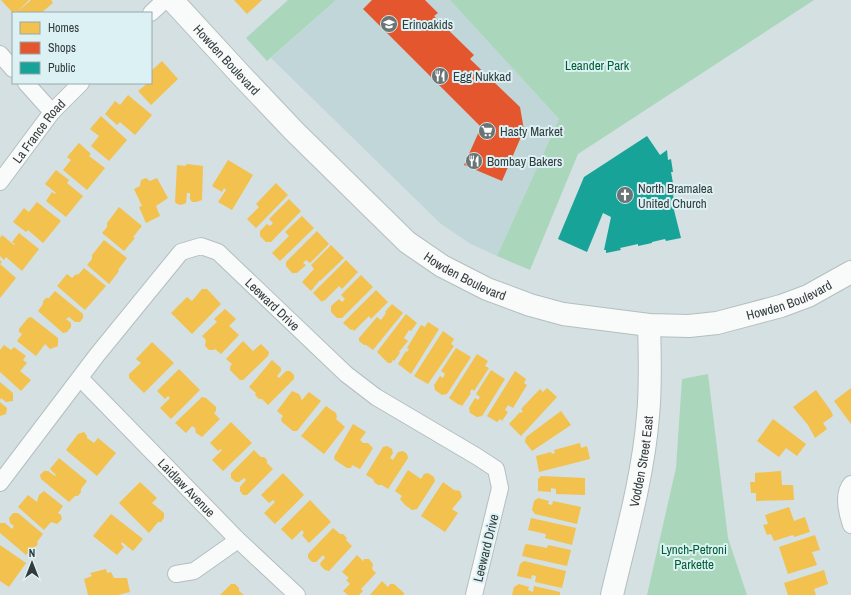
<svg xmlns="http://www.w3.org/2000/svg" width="851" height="595" font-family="'Archivo Narrow',sans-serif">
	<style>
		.built { fill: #c0d6d8 }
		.green { fill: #aad7bc }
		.homes { fill: #f2c14e }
		.shops { fill: #e4572e }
		.public { fill: #17a398 }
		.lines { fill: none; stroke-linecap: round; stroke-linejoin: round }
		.street-casing { stroke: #b5bebf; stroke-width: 18 }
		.secondary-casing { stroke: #b5bebf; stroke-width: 24 }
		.street { stroke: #f9fafa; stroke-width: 16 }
		.secondary { stroke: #f9fafa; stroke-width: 22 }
		.labels { text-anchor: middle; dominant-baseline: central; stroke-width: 4; stroke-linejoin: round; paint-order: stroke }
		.poi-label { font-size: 13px; fill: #333b3c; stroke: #dcf1f4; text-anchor: start }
		.street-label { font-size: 13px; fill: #333b3c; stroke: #dcf1f4 }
		.park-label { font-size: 13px; fill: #005f30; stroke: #dcf1f4 }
	</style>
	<rect width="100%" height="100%" fill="#d4e0e1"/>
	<path class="built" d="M 336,0 L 450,0 L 559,119 L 497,256 L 469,243 L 440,223 L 271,58 Z"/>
	<path class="green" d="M 288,0 L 336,0 L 267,61 L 246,38 Z
		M 450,0 L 814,0 L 578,154 L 530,270 L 497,256 L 559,119 Z
		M 708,374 L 728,538 L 747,595 L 647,595 L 676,468 L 682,379 Z"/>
	<path class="homes" d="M 1,0 L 29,0 L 17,12 L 16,11 L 13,13 Z
		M 31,0 L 51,0 L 53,3 L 41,13 L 16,13 Z
		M 234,0 L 262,0 L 247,14 Z
		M 162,61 L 178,79 L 151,105 L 138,91 L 148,83 L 151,83 L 151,71 Z
		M 128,95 L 152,115 L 135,135 L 120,122 L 117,125 L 105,114 L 115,101 L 120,105 Z
		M 101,116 L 127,140 L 109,161 L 91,146 L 99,136 L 90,129 Z
		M 79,143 L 91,154 L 89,156 L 105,168 L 87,190 L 63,170 L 71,160 L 67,157 Z
		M 228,160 L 253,175 L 232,210 L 218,202 L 226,190 L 224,188 L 222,192 L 212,186 Z
		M 187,164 L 203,166 L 202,200 L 196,202 L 192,202 L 190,199 L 190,193 L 187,193 L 186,203 L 181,205 L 177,204 L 175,202 L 177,165 L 185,166 Z
		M 56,170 L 69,180 L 67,183 L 83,196 L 66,217 L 46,201 L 52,192 L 55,194 L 56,193 L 45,184 Z
		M 146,178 L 150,181 L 157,178 L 168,198 L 156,206 L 160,216 L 146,223 L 139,207 L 142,206 L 134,189 L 140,186 L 141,180 Z
		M 276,183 L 288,195 L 256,228 L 247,219 L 259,207 L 256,204 Z
		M 289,199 L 301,211 L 271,242 L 266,242 L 260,236 L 260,231 L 267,224 L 270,226 L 273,223 L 269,219 Z
		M 37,202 L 61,221 L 43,243 L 28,230 L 26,232 L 13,222 L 24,208 L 29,212 Z
		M 119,207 L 142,226 L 133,237 L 135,238 L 124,251 L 102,233 L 107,227 L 107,223 Z
		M 302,216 L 314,228 L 280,261 L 272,253 L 289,236 L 285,232 Z
		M 317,231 L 329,244 L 310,263 L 306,260 L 303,263 L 306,265 L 297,273 L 292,273 L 286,266 L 286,262 Z
		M 19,233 L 39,249 L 22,271 L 6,257 L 4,260 L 0,256 L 0,238 L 2,235 L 14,245 L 15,244 L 12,242 Z
		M 104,240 L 127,258 L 118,270 L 119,271 L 109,284 L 87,265 L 92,259 L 92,255 Z
		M 331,245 L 344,258 L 320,281 L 320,280 L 311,291 L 302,282 L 314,269 L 311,265 Z
		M 0,260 L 2,262 L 0,264 L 16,278 L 0,298 Z
		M 346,260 L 358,272 L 342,289 L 339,286 L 324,301 L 323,300 L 322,302 L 313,293 Z
		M 84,268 L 106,286 L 85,310 L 57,286 L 67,274 L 72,278 L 75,275 L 79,274 Z
		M 361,275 L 373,287 L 342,318 L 337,318 L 331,312 L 331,306 L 339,299 L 342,302 L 345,299 L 341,295 Z
		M 202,289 L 207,289 L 221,304 L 192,334 L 171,313 L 187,297 L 192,301 Z
		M 376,290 L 388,302 L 371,319 L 369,316 L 354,331 L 352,329 L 351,330 L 343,323 Z
		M 55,291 L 83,314 L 83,318 L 80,322 L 75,322 L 69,317 L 66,319 L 71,323 L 71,327 L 67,332 L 63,333 L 38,311 L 43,304 L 43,301 L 46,298 L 49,298 Z
		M 392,304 L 403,313 L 373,350 L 366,345 L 364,345 L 359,341 L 359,338 L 377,317 L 381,320 L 386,313 L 385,312 Z
		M 225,309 L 236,319 L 229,326 L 239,335 L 221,354 L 215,349 L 214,350 L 209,350 L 205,346 L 206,340 L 202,336 L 217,322 L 214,319 Z
		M 406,314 L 417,323 L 411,331 L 409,330 L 404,338 L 408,341 L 399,352 L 400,353 L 394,361 L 393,360 L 391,363 L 388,363 L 377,352 Z
		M 31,317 L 58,338 L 58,346 L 50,349 L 45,344 L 36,356 L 17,341 L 22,334 L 19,332 L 19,329 L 28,318 Z
		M 428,322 L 439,329 L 411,374 L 398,364 L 406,351 L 407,352 L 409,349 L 407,348 L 421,325 L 425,327 Z
		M 443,331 L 454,339 L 451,344 L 454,346 L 428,384 L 414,376 Z
		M 243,341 L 253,351 L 261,344 L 269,352 L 268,356 L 243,380 L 240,380 L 230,370 L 230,367 L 232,364 L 226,359 Z
		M 152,342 L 174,363 L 144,393 L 129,378 L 129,374 L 141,363 L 136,359 Z
		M 4,345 L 11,350 L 14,347 L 26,356 L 23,360 L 27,363 L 20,371 L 31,380 L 21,391 L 0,372 L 0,350 Z
		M 456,348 L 471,357 L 447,394 L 442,395 L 435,390 L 434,385 L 440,376 L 443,378 L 445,374 L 441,371 Z
		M 477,354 L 488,361 L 485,366 L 489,368 L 474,391 L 472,389 L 470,392 L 471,393 L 462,406 L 459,404 L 459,405 L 449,398 Z
		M 272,360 L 281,368 L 281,371 L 277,376 L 279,378 L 286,371 L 290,371 L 294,375 L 294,379 L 268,405 L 262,399 L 259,399 L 255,395 L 256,393 L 249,387 Z
		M 179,369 L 200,390 L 171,419 L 160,408 L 170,398 L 168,396 L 165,399 L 157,391 Z
		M 491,370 L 505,379 L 482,416 L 477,417 L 470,413 L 469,408 L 475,398 L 478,400 L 480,397 L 476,394 Z
		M 515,371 L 526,379 L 524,383 L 527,385 L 513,408 L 508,405 L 505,410 L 508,412 L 502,421 L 500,419 L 497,422 L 487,416 Z
		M 0,382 L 13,393 L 13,401 L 6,402 L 1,398 L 0,400 Z
		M 547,388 L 557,397 L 521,436 L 509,424 L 520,412 L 521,413 L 523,411 L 521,409 L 540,389 L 543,392 Z
		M 851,388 L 851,424 L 834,401 Z
		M 816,390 L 831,411 L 833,416 L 823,423 L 827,429 L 815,438 L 808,425 L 793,407 Z
		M 292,391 L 299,394 L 301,398 L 301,399 L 302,400 L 309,392 L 321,401 L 297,431 L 293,431 L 282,422 L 281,419 L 283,416 L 277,411 Z
		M 202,397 L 206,398 L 216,407 L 216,411 L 214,413 L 220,419 L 202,437 L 196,433 L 195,428 L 192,426 L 186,433 L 175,423 Z
		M 0,402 L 7,408 L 6,414 L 0,416 Z
		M 326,406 L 336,413 L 337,417 L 336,419 L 345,427 L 324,454 L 301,436 Z
		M 561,411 L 571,425 L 532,451 L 525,442 L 526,437 Z
		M 773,419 L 806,444 L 797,456 L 786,448 L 779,457 L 757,441 Z
		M 231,422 L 252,443 L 223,471 L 212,460 L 222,450 L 221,449 L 218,451 L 210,443 Z
		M 353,424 L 366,432 L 360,440 L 363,443 L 368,443 L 373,448 L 360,469 L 352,465 L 351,468 L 347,468 L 335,460 L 334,457 Z
		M 84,432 L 87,436 L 87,438 L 94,443 L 98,438 L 116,453 L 97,476 L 66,450 L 78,434 Z
		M 580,443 L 581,448 L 587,446 L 590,459 L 539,472 L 536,456 L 551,452 L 552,454 L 555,453 L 554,450 Z
		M 387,446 L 392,449 L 393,453 L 390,458 L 393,460 L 398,452 L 403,451 L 407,454 L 408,458 L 388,489 L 382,485 L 378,485 L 374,482 L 373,479 L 366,475 L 383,447 Z
		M 254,450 L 261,457 L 264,457 L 267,460 L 267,463 L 273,469 L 247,495 L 243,495 L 240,491 L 240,487 L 246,480 L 244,478 L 239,482 L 236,482 L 231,478 L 231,473 Z
		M 59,458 L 87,481 L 81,489 L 81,492 L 78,496 L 75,496 L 69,502 L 41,479 L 40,475 L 44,471 L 48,471 L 55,476 L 56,475 L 50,469 Z
		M 408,470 L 421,479 L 424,474 L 428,473 L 434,477 L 435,481 L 417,509 L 412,510 L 405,505 L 400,499 L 402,496 L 395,491 Z
		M 781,471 L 782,485 L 793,485 L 794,500 L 756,501 L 756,493 L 751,493 L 750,482 L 755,482 L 755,473 Z
		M 283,473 L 304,495 L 275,524 L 264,513 L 275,502 L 273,500 L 269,503 L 261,495 Z
		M 541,476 L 585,478 L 585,495 L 556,494 L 556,489 L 551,488 L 551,492 L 538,491 L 538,479 Z
		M 140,482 L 157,498 L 152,503 L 164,513 L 164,518 L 161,522 L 158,522 L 149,533 L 119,503 Z
		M 443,482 L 454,490 L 460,491 L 462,497 L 452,509 L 458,513 L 445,532 L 421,516 Z
		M 44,491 L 63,506 L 58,513 L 61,515 L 62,519 L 57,524 L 51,522 L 44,530 L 18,507 L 28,495 L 37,502 L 39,495 Z
		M 538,498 L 549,501 L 548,504 L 552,505 L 553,501 L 581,507 L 577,524 L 535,514 L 532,510 L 534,501 Z
		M 310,500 L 331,522 L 309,543 L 302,535 L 304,533 L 302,530 L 292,540 L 281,529 Z
		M 789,507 L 794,521 L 805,517 L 810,532 L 794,537 L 793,535 L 774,541 L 771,534 L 767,535 L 763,525 L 768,524 L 765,515 Z
		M 13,513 L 18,513 L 43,534 L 37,542 L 38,544 L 34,548 L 32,548 L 26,555 L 0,533 L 0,523 L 5,523 L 12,529 L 14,526 L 10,523 L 9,518 Z
		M 111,514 L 143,539 L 133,551 L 122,542 L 121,544 L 124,547 L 117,555 L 93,536 Z
		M 531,518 L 576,528 L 572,545 L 545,538 L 546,534 L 528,530 Z
		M 333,528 L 340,534 L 343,534 L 347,538 L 346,540 L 352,546 L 329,571 L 325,570 L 320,565 L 321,562 L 325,558 L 323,555 L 316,562 L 312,562 L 308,558 L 308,554 Z
		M 815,535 L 820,550 L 812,552 L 817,565 L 788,574 L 779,547 Z
		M 527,544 L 547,548 L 548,545 L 571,550 L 567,566 L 522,556 L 525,545 Z
		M 0,545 L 26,563 L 9,587 L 0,581 Z
		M 357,555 L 363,561 L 364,559 L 369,559 L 373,564 L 372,569 L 376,573 L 361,589 L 363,591 L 359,595 L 348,595 L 343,591 L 350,584 L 346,580 L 349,578 L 342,572 Z
		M 524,561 L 566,571 L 562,588 L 535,582 L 536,576 L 532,575 L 531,579 L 517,576 L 520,564 Z
		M 106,569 L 107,573 L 111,572 L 114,578 L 127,578 L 130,592 L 118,595 L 88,595 L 84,579 L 92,576 L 90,573 Z
		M 824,570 L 828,584 L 814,589 L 816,595 L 788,595 L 784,583 Z
		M 382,581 L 388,587 L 390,584 L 394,584 L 404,593 L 404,595 L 370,595 Z
		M 231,584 L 235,584 L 239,588 L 239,591 L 244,595 L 220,595 Z
		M 519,584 L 529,587 L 528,590 L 533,592 L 534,586 L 560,592 L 560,595 L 512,595 L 514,587 Z"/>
	<path class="shops" d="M 372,0 L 425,0 L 438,13 L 434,16 L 474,55 L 470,59 L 520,107 L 524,130 L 502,181 L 464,165 L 481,127 L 363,9 Z"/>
	<path class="public" d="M 647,136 L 660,155 L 667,150 L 668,160 L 671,159 L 673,172 L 671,172 L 675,194 L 673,195 L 676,209 L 674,210 L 681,238 L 666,241 L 665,239 L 652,242 L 652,243 L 638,246 L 638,244 L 620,248 L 621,250 L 606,253 L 606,250 L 604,250 L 611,217 L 603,213 L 587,252 L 558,239 L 584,177 Z"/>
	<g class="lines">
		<g class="street-casing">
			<g id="street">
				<path d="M 151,13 L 165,0"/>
				<path d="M 0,54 L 13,69"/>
				<path d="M 26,83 L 52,112"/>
				<path id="s1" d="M 0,182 L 52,112 L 81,83"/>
				<path id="s2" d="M 80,378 L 238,540 L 297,595"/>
				<path id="s3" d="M 0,483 L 97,355 L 181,252 L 201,246 L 218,252 L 346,374 L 376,397 L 476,456 L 496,469 L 500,488 L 474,595"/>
				<path d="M 851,484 C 842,494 847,513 851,525"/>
				<path d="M 176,574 L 194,571 L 238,540"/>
			</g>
		</g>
		<g class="secondary-casing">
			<g id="secondary">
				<path id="s4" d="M 172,0 L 240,74 L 294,131 L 407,242 L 442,266 L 487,289 L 530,305 L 563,314 L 649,325 L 689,326 L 717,323 L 781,306 L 808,296 L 851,272"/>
				<path id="s5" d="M 612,595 C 626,536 643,477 648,416 C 651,386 650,355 649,325"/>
			</g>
		</g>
		<use href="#street" class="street"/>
		<use href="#secondary" class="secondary"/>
	</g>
	<defs>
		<g id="school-disc" transform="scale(0.9)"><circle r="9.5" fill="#6b7576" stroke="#dcf1f4"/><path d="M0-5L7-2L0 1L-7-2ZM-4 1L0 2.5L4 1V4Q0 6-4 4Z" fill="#fff"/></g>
		<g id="restaurant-disc" transform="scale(0.9)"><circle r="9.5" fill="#6b7576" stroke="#dcf1f4"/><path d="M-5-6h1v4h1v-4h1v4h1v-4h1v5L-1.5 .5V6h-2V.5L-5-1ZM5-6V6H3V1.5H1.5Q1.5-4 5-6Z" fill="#fff"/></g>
		<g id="supermarket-disc" transform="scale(0.9)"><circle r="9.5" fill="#6b7576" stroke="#dcf1f4"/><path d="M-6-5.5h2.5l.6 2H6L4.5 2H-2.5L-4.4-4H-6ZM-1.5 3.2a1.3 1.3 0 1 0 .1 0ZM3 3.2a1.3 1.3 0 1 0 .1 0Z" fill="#fff"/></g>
		<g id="church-disc" transform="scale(0.9)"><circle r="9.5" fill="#6b7576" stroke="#dcf1f4"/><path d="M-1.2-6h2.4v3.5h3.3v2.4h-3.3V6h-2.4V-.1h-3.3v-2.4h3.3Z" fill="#fff"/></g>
	</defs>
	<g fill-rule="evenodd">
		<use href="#school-disc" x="389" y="24"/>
		<use href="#restaurant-disc" x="440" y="76"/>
		<use href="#supermarket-disc" x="487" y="131"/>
		<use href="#restaurant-disc" x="474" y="161"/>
		<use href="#church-disc" x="625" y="195"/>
	</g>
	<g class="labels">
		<g class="poi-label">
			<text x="402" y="24">Erinoakids</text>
			<text x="453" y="76">Egg Nukkad</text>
			<text x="500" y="131">Hasty Market</text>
			<text x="487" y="161">Bombay Bakers</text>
			<text x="638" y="188">North Bramalea<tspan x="638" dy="15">United Church</tspan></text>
		</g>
		<g class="street-label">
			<text stroke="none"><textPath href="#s4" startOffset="81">Howden Boulevard</textPath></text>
			<text stroke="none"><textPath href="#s1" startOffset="64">La France Road</textPath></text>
			<text stroke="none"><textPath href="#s4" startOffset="405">Howden Boulevard</textPath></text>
			<text stroke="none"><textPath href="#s4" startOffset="741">Howden Boulevard</textPath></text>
			<text stroke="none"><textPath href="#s3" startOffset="408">Leeward Drive</textPath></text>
			<text stroke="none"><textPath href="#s5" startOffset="137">Vodden Street East</textPath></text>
			<text stroke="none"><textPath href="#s2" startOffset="153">Laidlaw Avenue</textPath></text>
			<text transform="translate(486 548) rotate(-76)">Leeward Drive</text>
		</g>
		<g class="park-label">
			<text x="597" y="65">Leander Park</text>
			<text x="694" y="549">Lynch-Petroni<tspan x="694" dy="15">Parkette</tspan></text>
		</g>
	</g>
	<rect x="12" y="12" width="140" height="72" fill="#dcf1f4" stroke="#98a8aa"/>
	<rect x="20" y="22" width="20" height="12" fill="#f2c14e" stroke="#98a8aa"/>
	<text x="48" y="32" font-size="12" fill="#333b3c">Homes</text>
	<rect x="20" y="42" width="20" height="12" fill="#e4572e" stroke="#98a8aa"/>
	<text x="48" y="52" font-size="12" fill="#333b3c">Shops</text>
	<rect x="20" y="62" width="20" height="12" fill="#17a398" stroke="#98a8aa"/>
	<text x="48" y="72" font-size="12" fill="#333b3c">Public</text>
	<g transform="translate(32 563)" stroke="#dcf1f4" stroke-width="3" paint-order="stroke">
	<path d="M0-3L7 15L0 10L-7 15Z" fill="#333b3c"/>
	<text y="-6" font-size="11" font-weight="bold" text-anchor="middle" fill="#333b3c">N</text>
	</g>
</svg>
